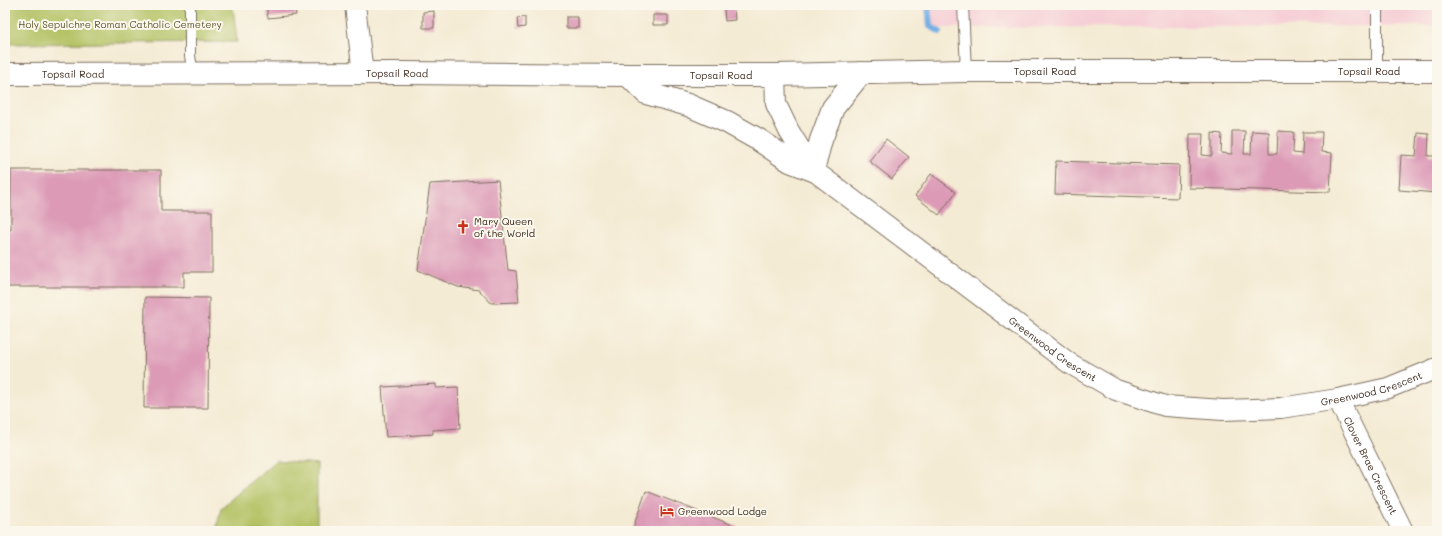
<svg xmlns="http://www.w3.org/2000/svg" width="1442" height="536" font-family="Mali,sans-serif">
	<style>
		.built { fill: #f6cfd6 }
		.green { fill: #b4c265; stroke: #787642 }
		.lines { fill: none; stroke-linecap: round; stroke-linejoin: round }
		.stream { stroke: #72afe4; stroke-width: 6 }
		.building { fill: #dc9ab6 }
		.lane-casing { stroke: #7c6e5e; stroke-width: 12 }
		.street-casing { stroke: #7c6e5e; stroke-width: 22 }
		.primary-casing { stroke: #7c6e5e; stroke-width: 24 }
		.lane { stroke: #fff; stroke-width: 10 }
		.street { stroke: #fff; stroke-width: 20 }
		.primary { stroke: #fff; stroke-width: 22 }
		.labels { text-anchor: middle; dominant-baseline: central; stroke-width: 4; stroke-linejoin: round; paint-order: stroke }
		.park-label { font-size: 10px; fill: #5f5833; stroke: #fbf7ec }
		.street-label { font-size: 10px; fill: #3b2a1e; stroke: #fbf7ec }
		.poi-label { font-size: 10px; fill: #3b2a1e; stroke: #fbf7ec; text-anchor: start }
	</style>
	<rect width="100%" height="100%" fill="#fbf7ec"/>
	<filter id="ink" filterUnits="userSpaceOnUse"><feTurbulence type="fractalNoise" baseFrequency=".025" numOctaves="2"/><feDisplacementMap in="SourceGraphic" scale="8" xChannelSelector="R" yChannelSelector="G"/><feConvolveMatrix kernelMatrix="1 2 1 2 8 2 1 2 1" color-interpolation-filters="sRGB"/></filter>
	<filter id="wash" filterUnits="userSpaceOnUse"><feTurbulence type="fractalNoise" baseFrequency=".012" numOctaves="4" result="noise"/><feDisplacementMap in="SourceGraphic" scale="16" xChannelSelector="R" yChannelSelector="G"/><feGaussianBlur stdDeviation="0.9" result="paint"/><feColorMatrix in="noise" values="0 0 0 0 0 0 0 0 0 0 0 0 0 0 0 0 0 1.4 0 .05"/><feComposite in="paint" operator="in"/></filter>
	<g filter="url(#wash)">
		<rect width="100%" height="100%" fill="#f4ebd4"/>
		<path class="built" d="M 925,5 L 1437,5 L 1437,26 L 927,28 Z"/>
		<path class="green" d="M 5,5 L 233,5 L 237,42 L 5,44 Z
			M 276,460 L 317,464 L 317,531 L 216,531 L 221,508 Z"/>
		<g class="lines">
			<path class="stream" d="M 928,5 L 930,26 L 940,32"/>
		</g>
		<g id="blocks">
			<path class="building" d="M 266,5 L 295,5 L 296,15 L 268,18 Z
				M 634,5 L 671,5 L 671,7 L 634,8 Z
				M 734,8 L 735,20 L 725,21 L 724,9 Z
				M 434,11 L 434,28 L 423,28 L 423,12 Z
				M 653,15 L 668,15 L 668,25 L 653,25 Z
				M 525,17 L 525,27 L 518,28 L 517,18 Z
				M 566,17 L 578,17 L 578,28 L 566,28 Z
				M 1232,131 L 1245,131 L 1244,154 L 1251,154 L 1252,131 L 1269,132 L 1269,154 L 1277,154 L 1278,131 L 1294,132 L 1293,153 L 1302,154 L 1303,132 L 1322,132 L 1321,152 L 1332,153 L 1330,192 L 1189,188 L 1190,134 L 1203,134 L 1202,155 L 1212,156 L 1212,133 L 1222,134 L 1221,153 L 1232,154 Z
				M 1418,133 L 1429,134 L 1428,156 L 1437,156 L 1437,193 L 1399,190 L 1401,155 L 1416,156 Z
				M 886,139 L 909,157 L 892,179 L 869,161 Z
				M 1056,161 L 1179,165 L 1178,198 L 1055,194 Z
				M 11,170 L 161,170 L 161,211 L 212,211 L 212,272 L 184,272 L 184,287 L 5,287 L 5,230 L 11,230 Z
				M 931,174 L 956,192 L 939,215 L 915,196 Z
				M 498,180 L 508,270 L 516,271 L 519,302 L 491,303 L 479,290 L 458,287 L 418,270 L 430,184 Z
				M 145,297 L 209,298 L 208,408 L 144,408 Z
				M 436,384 L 436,388 L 458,387 L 460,428 L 433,430 L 433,434 L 386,437 L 382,387 Z
				M 646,491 L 748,531 L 632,531 Z"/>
		</g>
	</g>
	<g filter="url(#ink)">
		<use href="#blocks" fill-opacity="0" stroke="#7c6e5e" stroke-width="1"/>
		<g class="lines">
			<g class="lane-casing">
				<path id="lane" d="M 190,5 L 190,56 L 193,74
					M 963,5 L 966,71
					M 1377,5 L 1377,72"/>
			</g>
			<g class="street-casing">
				<g id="street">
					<path d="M 355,5 L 363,74"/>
					<path id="s1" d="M 775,75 L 776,104 L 789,131 L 813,170 L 1069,363 L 1116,390 L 1165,406 L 1223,410 L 1281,408 L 1338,399 L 1388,388 L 1437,368"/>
					<path id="s2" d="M 1338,399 L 1403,531"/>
				</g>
			</g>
			<g class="primary-casing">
				<g id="primary">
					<path id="s3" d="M 5,74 L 402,73 L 628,75 L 775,75 L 966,71 L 1437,71"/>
					<path d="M 628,75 L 646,93 L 688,105 L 727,122 L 759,140 L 790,161 L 813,170 L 821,140 L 833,108 L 861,73"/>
				</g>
			</g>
			<use href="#lane" class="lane"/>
			<use href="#street" class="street"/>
			<use href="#primary" class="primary"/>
		</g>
	</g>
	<defs>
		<g id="church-bare" transform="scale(1.08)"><path d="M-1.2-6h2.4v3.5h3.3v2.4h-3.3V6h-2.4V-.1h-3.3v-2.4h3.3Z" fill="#c8321e" stroke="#fbf7ec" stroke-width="2.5" paint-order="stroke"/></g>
		<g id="hotel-bare" transform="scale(1.08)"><path d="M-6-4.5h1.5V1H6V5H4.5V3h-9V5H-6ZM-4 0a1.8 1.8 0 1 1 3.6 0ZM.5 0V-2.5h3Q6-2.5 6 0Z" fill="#c8321e" stroke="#fbf7ec" stroke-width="2.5" paint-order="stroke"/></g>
	</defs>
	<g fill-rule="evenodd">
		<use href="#church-bare" x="463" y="227"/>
		<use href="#hotel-bare" x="667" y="511"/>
	</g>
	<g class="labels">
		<g class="park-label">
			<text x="120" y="24">Holy Sepulchre Roman Catholic Cemetery</text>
		</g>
		<g class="street-label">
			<text stroke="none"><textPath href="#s3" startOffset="1040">Topsail Road</textPath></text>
			<text stroke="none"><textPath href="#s3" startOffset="1364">Topsail Road</textPath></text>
			<text stroke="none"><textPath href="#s3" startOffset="68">Topsail Road</textPath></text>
			<text stroke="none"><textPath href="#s3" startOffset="392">Topsail Road</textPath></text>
			<text stroke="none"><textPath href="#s3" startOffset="716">Topsail Road</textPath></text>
			<text stroke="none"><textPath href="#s1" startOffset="404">Greenwood Crescent</textPath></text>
			<text stroke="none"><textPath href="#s1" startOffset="740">Greenwood Crescent</textPath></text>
			<text stroke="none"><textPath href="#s2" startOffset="74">Clover Brae Crescent</textPath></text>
		</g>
		<g class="poi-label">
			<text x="474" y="221">Mary Queen<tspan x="474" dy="12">of the World</tspan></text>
			<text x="678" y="511">Greenwood Lodge</text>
		</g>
	</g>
	<rect width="1442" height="536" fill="none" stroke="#fbf7ec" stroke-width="20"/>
</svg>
